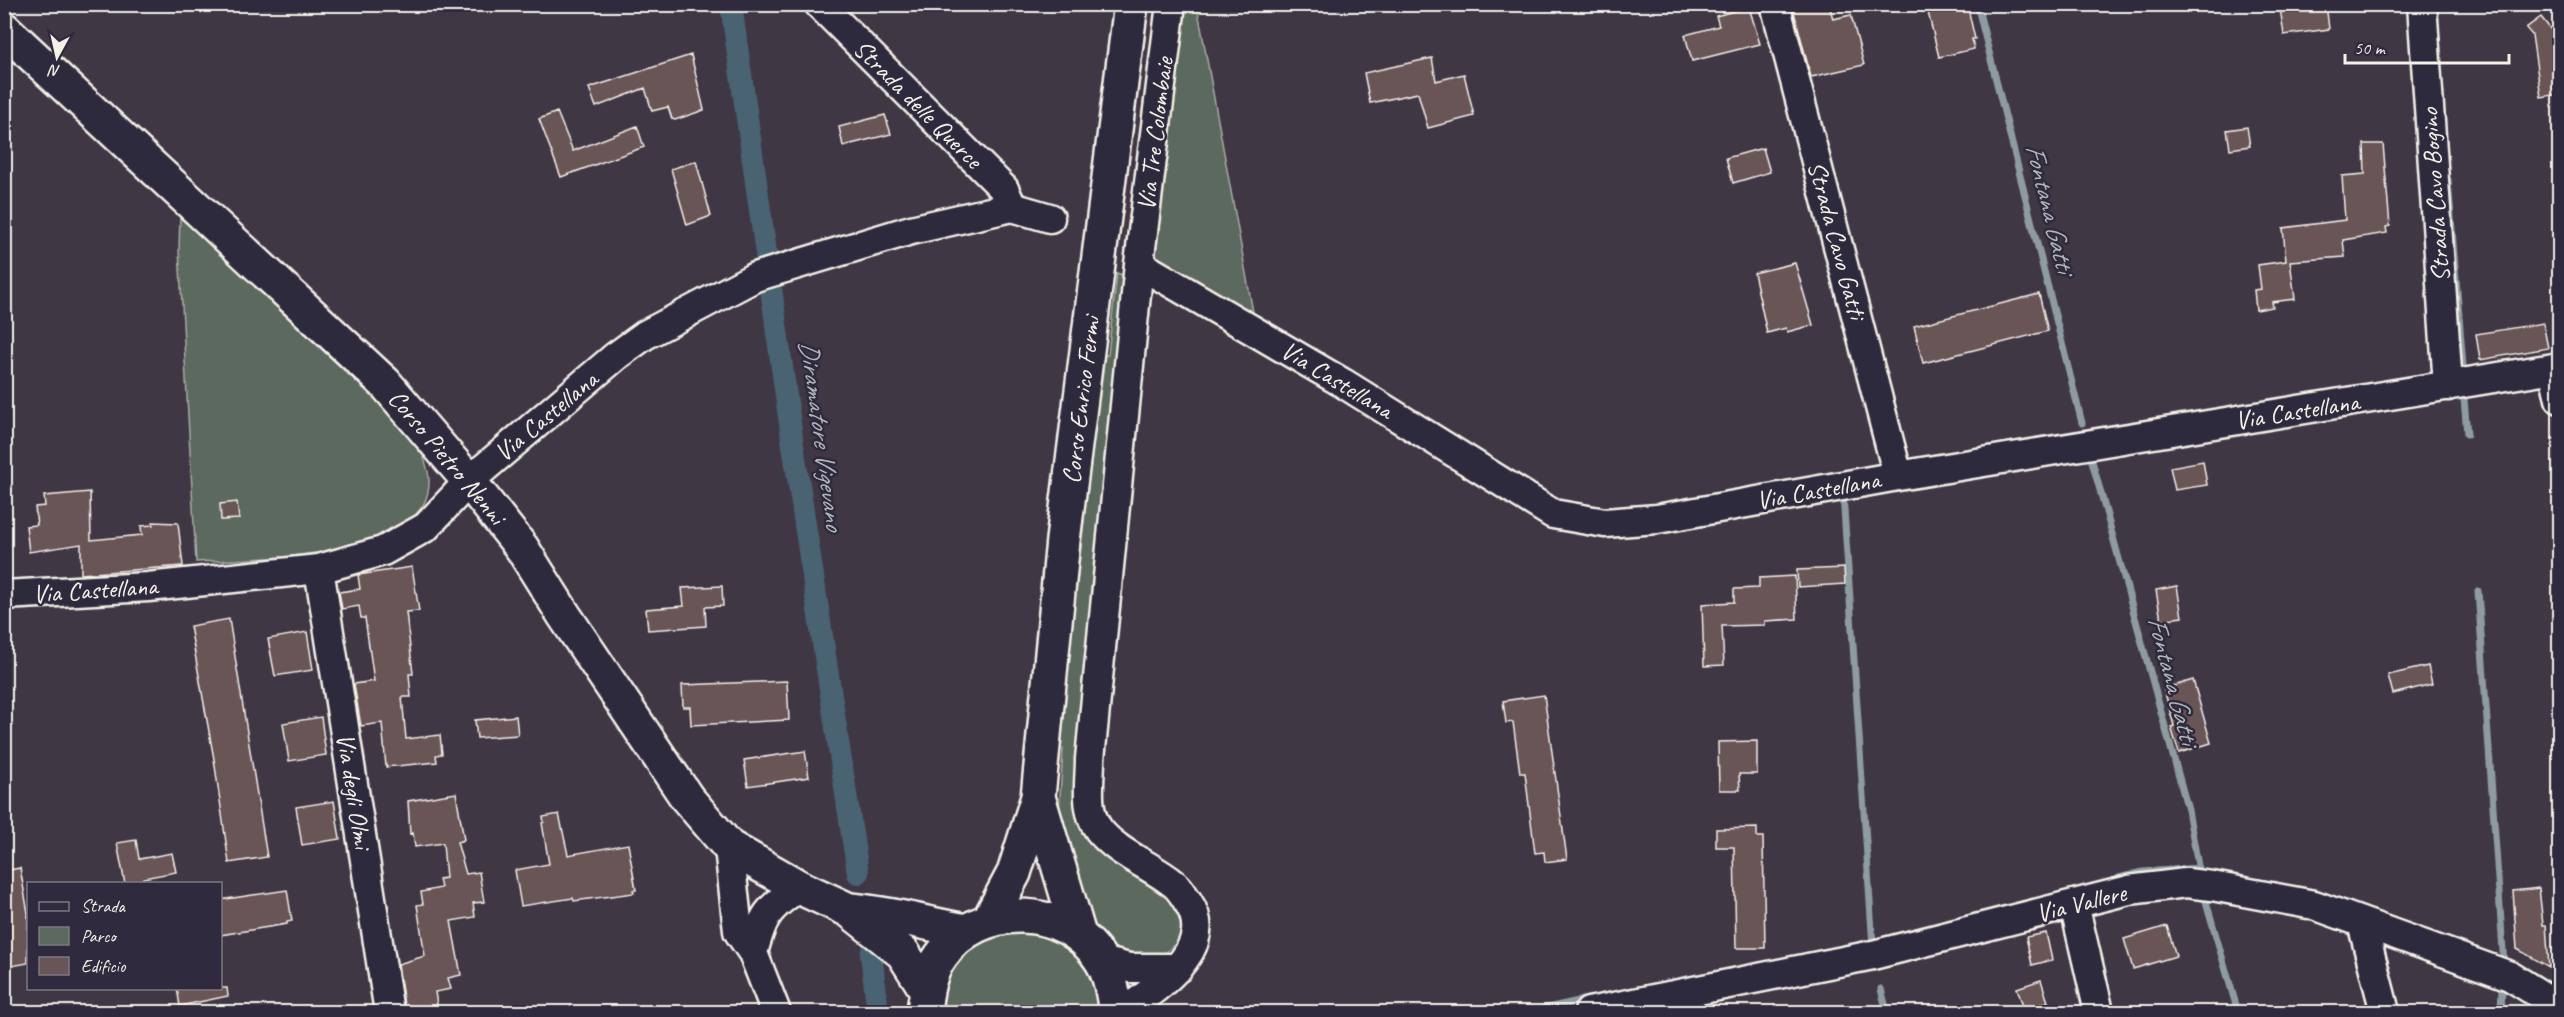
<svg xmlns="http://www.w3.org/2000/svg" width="2564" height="1017" font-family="Caveat,sans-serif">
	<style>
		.green { fill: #5c695e; stroke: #a8ada3; stroke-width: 1.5 }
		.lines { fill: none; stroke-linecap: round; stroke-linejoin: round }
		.stream { stroke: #8e9ca2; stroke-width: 7 }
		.canal { stroke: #4a6373; stroke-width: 22 }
		.building { fill: #695557; stroke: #f4f1e8; stroke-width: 1.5 }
		.minor-casing { stroke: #f4f1e8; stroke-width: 33 }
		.major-casing { stroke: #f4f1e8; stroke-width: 38 }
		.minor { stroke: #2f2a3d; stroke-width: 28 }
		.major { stroke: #2f2a3d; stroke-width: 33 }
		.labels { text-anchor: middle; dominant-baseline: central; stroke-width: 5; stroke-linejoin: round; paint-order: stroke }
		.street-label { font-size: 26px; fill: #f4f1e8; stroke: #2f2a3d }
		.water-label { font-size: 27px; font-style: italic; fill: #b0b8b9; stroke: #2f2a3d }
	</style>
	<rect width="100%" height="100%" fill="#403745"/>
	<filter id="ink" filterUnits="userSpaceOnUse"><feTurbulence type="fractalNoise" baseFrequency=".0167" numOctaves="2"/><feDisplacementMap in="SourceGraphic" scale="12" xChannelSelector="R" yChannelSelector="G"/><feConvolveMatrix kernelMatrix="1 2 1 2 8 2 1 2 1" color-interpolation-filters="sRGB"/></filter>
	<g filter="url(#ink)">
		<path class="green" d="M 1182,5 L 1197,5 L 1255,323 L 1153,259 Z
			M 180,216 L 413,435 C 420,448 428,464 429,479 C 433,561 250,558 196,562 L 179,250 Z
			M 1117,273 L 1128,277 L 1079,784 L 1113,861 L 1169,897 L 1182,913 L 1180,939 L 1162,956 L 1144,962 L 1113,950 L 1092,924 L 1058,828 L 1063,749 L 1058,748 L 1103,355 L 1108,355 Z
			M 1005,932 C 1060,931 1095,956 1100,1012 L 937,1012 C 949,964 954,948 1005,932 Z"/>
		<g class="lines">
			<path class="stream" d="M 1977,4 L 2082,423
				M 2448,180 L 2463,366
				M 2464,399 L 2467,434
				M 2092,461 L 2188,810 L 2199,871
				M 1843,494 L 1873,947 L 1875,947
				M 2478,591 L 2504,965
				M 2119,878 L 2143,872 L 2199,868
				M 2205,898 L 2238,1012
				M 1881,989 L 1887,1012
				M 1694,998 L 1694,1012
				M 1529,1012 L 1588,999
				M 2501,1012 L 2502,986"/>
			<path class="canal" d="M 731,4 L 793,445 L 858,873
				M 871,954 L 878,1012"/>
		</g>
		<path class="building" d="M 1792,4 L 1829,4 L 1833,19 L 1851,15 L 1864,65 L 1811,77 Z
			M 1926,4 L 1967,4 L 1975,39 L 1972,39 L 1974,49 L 1939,57 Z
			M 2308,4 L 2326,4 L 2329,29 L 2284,35 L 2280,8 Z
			M 1749,7 L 1760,44 L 1692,61 L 1685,35 L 1719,26 L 1716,16 Z
			M 2541,17 L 2559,40 L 2559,94 L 2541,97 L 2532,35 L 2526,28 Z
			M 691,55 L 704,110 L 675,120 L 672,119 L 668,107 L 652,111 L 645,88 L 596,107 L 589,88 Z
			M 1432,58 L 1436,81 L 1464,74 L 1474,116 L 1428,128 L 1418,93 L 1370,103 L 1364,73 Z
			M 557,112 L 573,151 L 637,126 L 644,147 L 561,177 L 539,119 Z
			M 885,115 L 891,134 L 843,146 L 839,127 Z
			M 2247,127 L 2250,146 L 2230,149 L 2227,130 Z
			M 2364,144 L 2383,144 L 2390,226 L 2386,227 L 2387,233 L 2343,240 L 2345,257 L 2290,261 L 2295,299 L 2272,302 L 2273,307 L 2256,310 L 2254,290 L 2261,289 L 2258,265 L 2286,261 L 2283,228 L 2345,220 L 2342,176 L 2365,174 Z
			M 1763,148 L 1770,172 L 1733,183 L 1726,158 Z
			M 696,161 L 711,216 L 687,225 L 671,169 Z
			M 1795,263 L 1813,325 L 1787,332 L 1786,328 L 1767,333 L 1754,273 Z
			M 2039,294 L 2048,331 L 1923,363 L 1914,326 Z
			M 2543,323 L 2548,348 L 2480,360 L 2476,334 Z
			M 2203,461 L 2207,485 L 2175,490 L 2170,467 Z
			M 90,492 L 91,540 L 142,535 L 141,526 L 153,525 L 153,522 L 178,523 L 183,566 L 81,574 L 81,544 L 29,552 L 26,526 L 37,525 L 35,507 L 45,506 L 44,496 Z
			M 237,502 L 239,519 L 221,520 L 220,504 Z
			M 412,567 L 419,611 L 406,612 L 413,674 L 409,674 L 411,697 L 402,697 L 406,739 L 440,735 L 442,754 L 436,755 L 437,762 L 386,767 L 382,723 L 361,726 L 354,684 L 374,681 L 365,618 L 361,618 L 359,606 L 342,609 L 339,592 L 360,589 L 358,575 Z
			M 1844,568 L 1845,584 L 1798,587 L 1797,570 Z
			M 1795,576 L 1797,619 L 1765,621 L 1765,625 L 1722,626 L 1724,665 L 1704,666 L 1702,604 L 1734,602 L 1734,589 L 1759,588 L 1759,578 Z
			M 722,586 L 723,606 L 705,607 L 706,626 L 648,630 L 646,609 L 684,606 L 682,588 Z
			M 2177,586 L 2182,617 L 2161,620 L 2156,590 Z
			M 229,619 L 267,857 L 229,863 L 214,759 L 190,626 Z
			M 307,632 L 313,670 L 275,676 L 268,639 Z
			M 2428,666 L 2432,684 L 2393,694 L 2388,675 Z
			M 2193,680 L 2211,743 L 2179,753 L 2171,727 L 2174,726 L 2164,689 Z
			M 787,681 L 789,720 L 691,725 L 690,707 L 683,707 L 682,685 Z
			M 1544,695 L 1567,859 L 1545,862 L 1544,852 L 1535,853 L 1525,773 L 1520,773 L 1513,722 L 1506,723 L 1503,701 Z
			M 516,716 L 518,735 L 477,738 L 475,720 Z
			M 321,717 L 326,755 L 289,761 L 283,723 Z
			M 1757,741 L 1757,774 L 1739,774 L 1740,790 L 1719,790 L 1718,742 Z
			M 805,751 L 809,777 L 748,786 L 744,760 Z
			M 456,793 L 464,840 L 457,842 L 466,874 L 479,872 L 484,902 L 473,903 L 475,917 L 451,921 L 461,975 L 448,978 L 451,989 L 435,992 L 438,1010 L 405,1012 L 398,964 L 425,956 L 417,905 L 423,904 L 421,892 L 441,888 L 439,879 L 446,878 L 443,843 L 415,847 L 413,833 L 410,834 L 408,801 Z
			M 334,801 L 340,839 L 302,845 L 296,807 Z
			M 559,814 L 568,855 L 628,844 L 636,890 L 633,890 L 634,893 L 574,901 L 573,898 L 521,906 L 515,870 L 549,864 L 542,823 L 544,822 L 543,817 Z
			M 1757,828 L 1757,837 L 1763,837 L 1765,948 L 1736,948 L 1734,847 L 1716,847 L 1716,829 Z
			M 136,840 L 139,859 L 172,853 L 176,872 L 143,878 L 144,884 L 125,884 L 117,843 Z
			M 20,868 L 28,913 L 28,963 L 12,966 L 4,926 L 4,871 Z
			M 2539,888 L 2543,925 L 2546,925 L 2549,967 L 2517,949 L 2513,891 Z
			M 287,890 L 292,921 L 287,922 L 287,924 L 220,935 L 220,900 Z
			M 2167,926 L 2176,956 L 2133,969 L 2124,939 Z
			M 2046,933 L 2052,960 L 2032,965 L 2026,937 Z
			M 2041,980 L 2048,1002 L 2024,1009 L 2017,988 Z
			M 177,988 L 227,988 L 228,996 L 180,1006 Z"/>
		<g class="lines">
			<g class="minor-casing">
				<path id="minor" d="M 819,4 L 1004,189 L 1012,207
					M 1775,4 L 1898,476
					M 2422,4 L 2448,386
					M 1139,264 L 1343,383 L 1553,514 L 1605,523 L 1657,519 L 1898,476 L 2560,367
					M 2553,368 L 2560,399
					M 319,569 L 389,1012
					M 4,595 L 148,587 L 319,569 L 383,551 L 426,527 L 469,481 L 616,356 L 645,335 L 755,277 L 911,230 L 1012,207 L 1050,218
					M 729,847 L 738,931 L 753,953 L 776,1012
					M 2074,904 L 2099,1012
					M 2362,923 L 2385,1012
					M 753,953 C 763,915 767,909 799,887
					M 1102,961 L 1129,968 L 1178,968
					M 1124,1012 C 1155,988 1219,949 1188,902 C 1184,896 1180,888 1174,884 C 1151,865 1118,854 1099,830 C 1084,810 1090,782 1090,759 L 1139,264 L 1171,4
					M 1589,1012 L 1873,955 L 2129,890 L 2186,883 L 2212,886 L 2314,905 L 2510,976 L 2560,1007"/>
			</g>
			<g class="major-casing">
				<path id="major" d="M 4,29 L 385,383 L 469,481 L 522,548 L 564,615 L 687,798 L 729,847 L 799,887 L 849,910 L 903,953 L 926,989
					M 1038,797 L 1079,935
					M 851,910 C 889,913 928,924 966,931
					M 989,920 L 1014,873 L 1038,797 L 1063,540 L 1131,4
					M 924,1012 C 926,993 929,972 941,956 C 980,901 1065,903 1101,960 C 1111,976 1113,994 1116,1012"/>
			</g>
			<use href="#minor" class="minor"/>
			<use href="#major" class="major"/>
		</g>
	</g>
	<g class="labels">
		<g class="street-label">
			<text transform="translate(918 104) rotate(45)">Strada delle Querce</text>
			<text transform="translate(1155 134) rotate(-83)">Via Tre Colombaie</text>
			<text transform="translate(2435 195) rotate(-94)">Strada Cavo Bogino</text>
			<text transform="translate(1837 240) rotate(75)">Strada Cavo Gatti</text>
			<text transform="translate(1337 380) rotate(31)">Via Castellana</text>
			<text transform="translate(1081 400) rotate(-83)">Corso Enrico Fermi</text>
			<text transform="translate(2297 411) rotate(-9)">Via Castellana</text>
			<text transform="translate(546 416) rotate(-40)">Via Castellana</text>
			<text transform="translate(447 457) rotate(50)">Corso Pietro Nenni</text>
			<text transform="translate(1818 490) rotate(-10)">Via Castellana</text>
			<text transform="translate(95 590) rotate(-4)">Via Castellana</text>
			<text transform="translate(354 791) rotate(81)">Via degli Olmi</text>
			<text transform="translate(2081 903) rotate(-14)">Via Vallere</text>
		</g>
		<g class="water-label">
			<text transform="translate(2050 208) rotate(76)">Fontana Gatti</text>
			<text transform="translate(822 435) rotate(82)">Diramatore Vigevano</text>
			<text transform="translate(2173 680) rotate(75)">Fontana Gatti</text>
		</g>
	</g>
	<rect width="2564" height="1017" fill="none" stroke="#2f2a3d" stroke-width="24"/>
	<rect x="12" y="12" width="2540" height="993" fill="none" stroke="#f4f1e8" stroke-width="2" filter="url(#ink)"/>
	<rect x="27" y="882" width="195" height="108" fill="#2f2a3d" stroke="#7e7a81" stroke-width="1.5"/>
	<rect x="39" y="902" width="30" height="9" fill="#2f2a3d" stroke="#7e7a81" stroke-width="1.5"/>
	<text x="81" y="912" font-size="18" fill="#f4f1e8">Strada</text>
	<rect x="39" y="927" width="30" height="18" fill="#5c695e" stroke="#7e7a81" stroke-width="1.5"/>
	<text x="81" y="942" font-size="18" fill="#f4f1e8">Parco</text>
	<rect x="39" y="957" width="30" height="18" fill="#695557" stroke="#7e7a81" stroke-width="1.5"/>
	<text x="81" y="972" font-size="18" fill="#f4f1e8">Edificio</text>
	<g transform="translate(57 57) rotate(188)" stroke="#2f2a3d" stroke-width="4.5" paint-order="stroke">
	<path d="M0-4.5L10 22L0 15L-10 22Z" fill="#f4f1e8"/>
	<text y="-9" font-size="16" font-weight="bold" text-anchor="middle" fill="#f4f1e8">N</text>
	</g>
	<path d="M2345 54v9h164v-9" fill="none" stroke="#f4f1e8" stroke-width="3"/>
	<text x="2354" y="54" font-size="18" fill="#f4f1e8" stroke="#2f2a3d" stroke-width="4.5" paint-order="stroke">50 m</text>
</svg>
